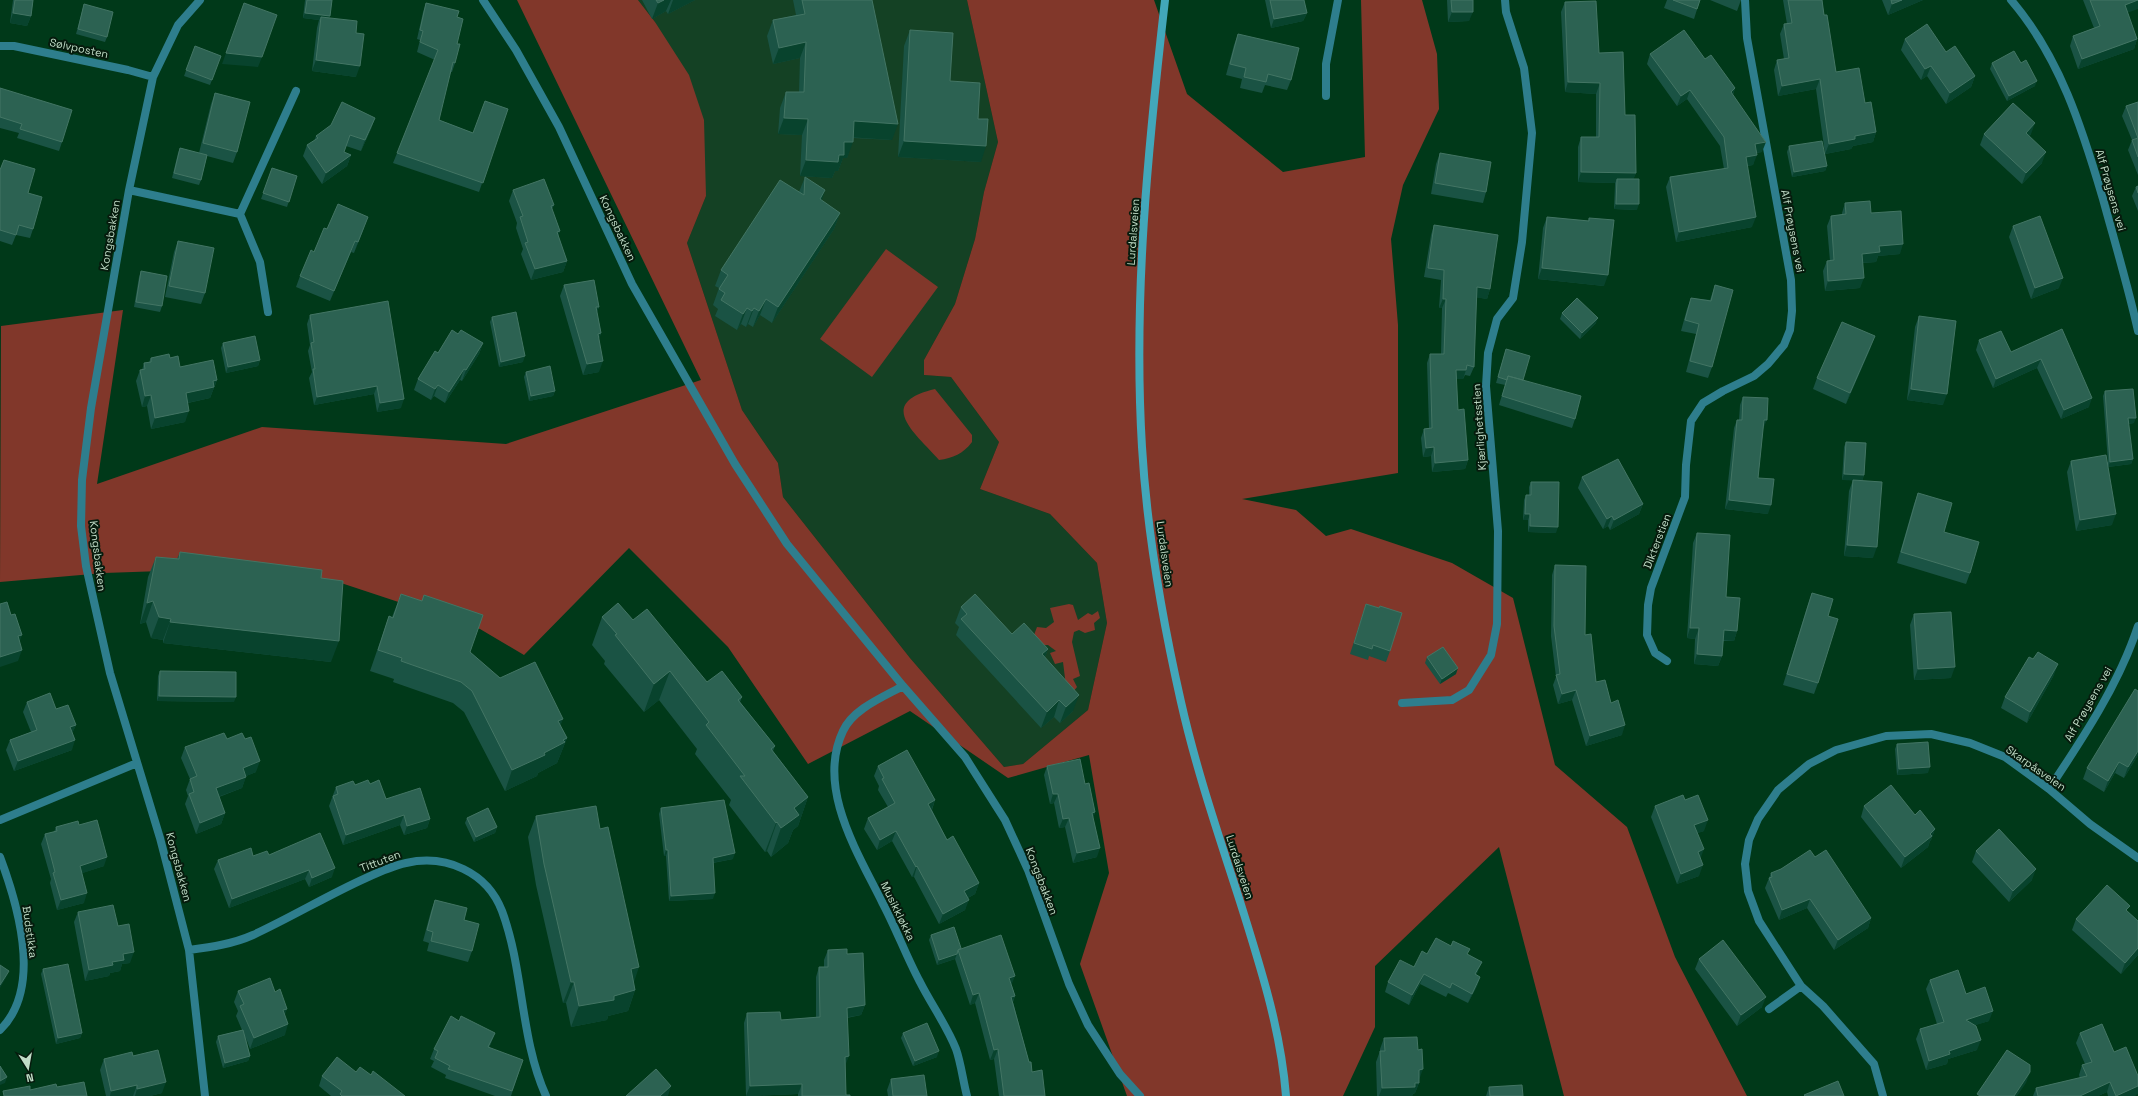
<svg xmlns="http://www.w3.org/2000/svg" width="2138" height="1096" font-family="'Space Grotesk',sans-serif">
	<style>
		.built { fill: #144124 }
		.green { fill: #81372a }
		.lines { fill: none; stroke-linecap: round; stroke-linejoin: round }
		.street { stroke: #2e7e8d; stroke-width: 8 }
		.secondary { stroke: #42a7ba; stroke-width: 8 }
		.wall { fill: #1a5344 }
		.shaded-wall { fill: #08432d }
		.building { fill: #2c6252; stroke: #437564 }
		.labels { text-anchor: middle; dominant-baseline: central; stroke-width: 4; stroke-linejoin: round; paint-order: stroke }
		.street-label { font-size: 11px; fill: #c1dcc7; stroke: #061b0d }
	</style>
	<rect width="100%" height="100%" fill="#003919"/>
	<path class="built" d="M 638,0 L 967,0 L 998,142 L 984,192 L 975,239 L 955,304 L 924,360 L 924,375 L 951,377 L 999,442 L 980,489 L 1050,514 L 1097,563 L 1107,623 L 1088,710 L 1023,764 L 1004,767 L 910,658 L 783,497 L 778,463 L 742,410 L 687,243 L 706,196 L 655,22 Z"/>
	<path class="green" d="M 517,0 L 638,0 L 655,22 L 689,75 L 704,120 L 706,196 L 687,243 L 742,410 L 778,463 L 783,497 L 910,658 L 1004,767 L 1023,764 L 1088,710 L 1107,623 L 1097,563 L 1050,514 L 980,489 L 999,442 L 951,377 L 924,375 L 924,360 L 955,304 L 975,239 L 984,192 L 998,142 L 967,0 L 1154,0 L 1187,94 L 1283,172 L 1365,157 L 1361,0 L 1422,0 L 1437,54 L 1439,109 L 1403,185 L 1391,239 L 1398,325 L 1398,473 L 1242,499 L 1296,510 L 1326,536 L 1351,529 L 1452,563 L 1513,598 L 1555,765 L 1627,827 L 1675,957 L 1747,1096 L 1564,1096 L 1499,847 L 1375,966 L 1375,1027 L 1343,1096 L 1127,1096 L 1080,964 L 1109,873 L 1089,755 L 1008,778 L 910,711 L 808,764 L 728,647 L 629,548 L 524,655 L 480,629 L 332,580 L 162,571 L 104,573 L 0,582 L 1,326 L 123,310 L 97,484 L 262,427 L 506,444 L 701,380 Z
		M 886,249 L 938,287 L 872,377 L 820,339 Z
		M 935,389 L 972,435 L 972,442 C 963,454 953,458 939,460 C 915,433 875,403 935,389 Z
		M 1069,604 L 1073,605 L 1078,620 L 1088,613 L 1092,615 L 1098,611 L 1100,618 L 1094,623 L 1095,630 L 1085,633 L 1079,630 L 1074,632 L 1072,642 L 1080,676 L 1073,679 L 1077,687 L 1073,692 L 1066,686 L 1063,662 L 1055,664 L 1050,653 L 1056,651 L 1048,645 L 1039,645 L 1034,635 L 1037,627 L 1046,628 L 1054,622 L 1050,608 Z"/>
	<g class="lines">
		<path class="street" d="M 200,0 L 178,25 L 153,77 L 129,190 L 91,408 L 82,480 L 81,526 L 86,566 L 110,673 L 160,838 L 189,950 L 205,1096
			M 483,0 L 516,50 L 559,127 L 632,284 L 735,464 L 787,544 L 903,686 L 965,757 L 1005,820 L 1028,870 L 1069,984 L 1088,1025 L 1120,1074 L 1140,1096
			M 2011,0 C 2060,57 2082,128 2103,199 C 2115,243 2128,286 2138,331
			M 0,46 L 14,46 L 128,70 L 153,77
			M 1326,96 L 1326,64 L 1338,0
			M 129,190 L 240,214 L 260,262 L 268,312
			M 240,214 L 296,91
			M 1667,661 L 1655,653 L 1647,635 L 1648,605 L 1651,588 L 1685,497 L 1686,465 L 1691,421 L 1703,403 L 1723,391 L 1754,376 L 1768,364 L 1784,345 L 1790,330 L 1792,311 L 1791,280 L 1747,38 L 1745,0
			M 903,686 C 883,697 853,709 843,731 C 816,788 858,853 882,902 C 896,928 906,956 920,982 C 931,1004 947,1026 956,1049 C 961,1063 963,1081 967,1096
			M 1402,703 L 1452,700 L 1469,690 L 1491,655 L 1497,624 L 1498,531 L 1486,386 L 1488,353 L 1497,319 L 1513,298 L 1522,242 L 1532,133 L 1524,68 L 1506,12 L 1505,0
			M 2049,789 C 2083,738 2119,684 2138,626
			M 0,820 L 137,763
			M 0,857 C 18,905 43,988 0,1030
			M 189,950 C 211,947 233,944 253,935 C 292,917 328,895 366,878 C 379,872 392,866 406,863 C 446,854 487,872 502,911 C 524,970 520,1039 546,1096
			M 1769,1009 L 1801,986
			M 1883,1096 L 1874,1064 L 1823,1006 L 1801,986 L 1759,921 L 1748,891 L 1745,864 L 1749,840 L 1758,819 L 1778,790 L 1809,764 L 1836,750 L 1886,736 L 1931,734 L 1970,743 L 2005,757 L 2049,789 L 2090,824 L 2138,858"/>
		<path class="secondary" d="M 1165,0 C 1148,148 1133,298 1142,447 C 1147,533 1162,618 1181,702 C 1197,773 1221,842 1243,911 C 1262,972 1281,1032 1286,1096"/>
	</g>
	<path class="wall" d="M 13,0 L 33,0 L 31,16 L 27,26 L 10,23 Z
		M 305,0 L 332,0 L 329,18 L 356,33 L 356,77 L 312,71 L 317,28 L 319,20 L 303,18 Z
		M 642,0 L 695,0 L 668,14 L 666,11 L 652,19 Z
		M 793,0 L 872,0 L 892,140 L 853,138 L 847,158 L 843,158 L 838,171 L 835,171 L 832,178 L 800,176 L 802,135 L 778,134 L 780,108 L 786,92 L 799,92 L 800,58 L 773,64 L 767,36 L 773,20 L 796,15 Z
		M 1265,0 L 1304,0 L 1307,13 L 1303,21 L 1271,28 Z
		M 1447,0 L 1473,0 L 1469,21 L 1448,22 Z
		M 1667,0 L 1700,0 L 1694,19 L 1664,8 Z
		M 1710,0 L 1741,0 L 1737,11 Z
		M 1783,0 L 1822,0 L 1824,15 L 1836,72 L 1865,103 L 1876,132 L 1873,142 L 1853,146 L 1851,149 L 1825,154 L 1816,89 L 1778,96 L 1774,70 L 1777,60 L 1784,59 L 1780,34 L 1784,24 L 1787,24 Z
		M 1882,0 L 1923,0 L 1888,15 Z
		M 2083,0 L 2138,0 L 2127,13 L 2137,39 L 2134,49 L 2078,69 L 2070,46 L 2073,36 L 2094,28 Z
		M 1565,2 L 1599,53 L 1625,115 L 1636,173 L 1633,179 L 1637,210 L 1614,209 L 1615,184 L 1615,183 L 1578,182 L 1578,147 L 1581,137 L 1596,137 L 1596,94 L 1565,92 L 1561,12 Z
		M 426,3 L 457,17 L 457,44 L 455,63 L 452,72 L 450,72 L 439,120 L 473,133 L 508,109 L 479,192 L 393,163 L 435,60 L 417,52 L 420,40 L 417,39 L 423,12 Z
		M 84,4 L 107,37 L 105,42 L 76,34 Z
		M 910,30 L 950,81 L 978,119 L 981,162 L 898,157 L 904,46 Z
		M 1238,34 L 1291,80 L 1287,90 L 1265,85 L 1262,93 L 1240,88 L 1242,79 L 1226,75 L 1234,45 Z
		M 1905,39 L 1946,52 L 1975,76 L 1971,87 L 1946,104 L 1927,76 L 1921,80 L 1901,50 Z
		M 195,46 L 221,56 L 210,85 L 184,76 Z
		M 1650,54 L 1705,59 L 1735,88 L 1733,95 L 1762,152 L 1756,153 L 1753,165 L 1747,166 L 1752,227 L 1676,242 L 1666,187 L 1670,177 L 1724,169 L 1720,146 L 1687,99 L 1677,106 L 1647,64 Z
		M 1992,63 L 2021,63 L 2035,86 L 2007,101 L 1990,69 Z
		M 0,88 L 62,142 L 59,151 L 17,138 L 19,133 L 0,128 Z
		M 215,93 L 237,152 L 233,163 L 207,156 L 201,180 L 199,185 L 172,178 L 178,153 L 180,148 L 199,153 L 211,104 Z
		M 2138,102 L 2138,175 L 2128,150 L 2132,140 L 2122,116 L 2126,106 Z
		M 375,118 L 371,129 L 361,151 L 346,146 L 344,152 L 351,155 L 347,166 L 322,184 L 303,156 L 307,145 L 314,141 L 316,136 Z
		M 1984,134 L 2031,134 L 2029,136 L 2042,163 L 2022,184 L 1980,145 Z
		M 1789,146 L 1827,166 L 1825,171 L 1792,177 L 1787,152 Z
		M 1440,153 L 1486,192 L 1483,203 L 1431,194 L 1436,164 Z
		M 272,168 L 297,176 L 287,207 L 261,199 Z
		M 0,170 L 28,193 L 33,229 L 30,238 L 16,235 L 12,245 L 0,241 Z
		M 805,177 L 822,201 L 840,213 L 834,229 L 772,323 L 760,315 L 753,327 L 748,324 L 746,327 L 741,324 L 737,330 L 715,316 L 718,309 L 713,305 L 719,288 L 715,286 L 721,270 L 799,192 Z
		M 2138,186 L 2138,211 L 2132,196 L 2136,187 Z
		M 513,190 L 554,205 L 552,209 L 560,231 L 558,236 L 567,261 L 563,272 L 531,280 L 521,254 L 523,249 L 516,228 L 517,223 L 509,201 Z
		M 1845,203 L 1871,213 L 1900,254 L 1878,256 L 1876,262 L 1863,263 L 1860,288 L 1825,291 L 1823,271 L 1827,261 L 1830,261 L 1827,226 L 1831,216 L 1842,215 L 1842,213 Z
		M 1547,217 L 1588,221 L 1589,218 L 1604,286 L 1538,279 L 1543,228 Z
		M 1434,225 L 1490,289 L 1487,299 L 1476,297 L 1474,367 L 1470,376 L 1465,375 L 1463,379 L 1456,379 L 1458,410 L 1468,460 L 1465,469 L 1432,472 L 1431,456 L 1423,457 L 1421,438 L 1424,429 L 1429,428 L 1427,363 L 1430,354 L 1441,354 L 1442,308 L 1439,308 L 1441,280 L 1424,277 L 1431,235 Z
		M 2013,226 L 2059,288 L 2031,299 L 2009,237 Z
		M 364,228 L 354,253 L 351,252 L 330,301 L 296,287 L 300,276 L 327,229 Z
		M 178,241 L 205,293 L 201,304 L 165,297 L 174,252 Z
		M 141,271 L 162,306 L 160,312 L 134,307 L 139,277 Z
		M 564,285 L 599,307 L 597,312 L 601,333 L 599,339 L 599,372 L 583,375 L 560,296 Z
		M 1715,285 L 1712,367 L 1708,378 L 1686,372 L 1696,334 L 1681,331 L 1687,309 L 1691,298 L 1710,300 Z
		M 1562,313 L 1596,323 L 1580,339 L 1560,319 Z
		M 310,315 L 401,408 L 377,412 L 374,394 L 314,405 L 309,378 L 312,372 L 308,351 L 310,345 L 307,324 Z
		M 1919,316 L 1943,405 L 1907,400 L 1915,327 Z
		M 492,317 L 523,362 L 499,367 L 490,322 Z
		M 2062,329 L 2089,407 L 2061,419 L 2037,368 L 1993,388 L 1976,350 L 1979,340 L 2011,352 Z
		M 458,334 L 483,343 L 479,354 L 462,381 L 460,380 L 445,403 L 434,396 L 431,400 L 414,390 L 418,379 L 438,353 Z
		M 223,343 L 260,360 L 258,366 L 226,373 L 221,348 Z
		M 1871,347 L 1846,404 L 1813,389 L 1817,378 Z
		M 1506,349 L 1523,380 L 1575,419 L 1572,428 L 1499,405 L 1505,385 L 1496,383 Z
		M 151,358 L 170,358 L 180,367 L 217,380 L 210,398 L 188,403 L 185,422 L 151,429 L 147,406 L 142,407 L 136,381 L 140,370 L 142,370 L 144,363 L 149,362 Z
		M 526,372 L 555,391 L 553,396 L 529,401 L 524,377 Z
		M 2105,391 L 2134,423 L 2128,424 L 2133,459 L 2131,464 L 2108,467 L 2112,525 L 2076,531 L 2067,472 L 2071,461 L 2108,462 L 2103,396 Z
		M 1743,397 L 1763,429 L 1758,478 L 1768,514 L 1725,509 L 1734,428 L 1737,420 L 1739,420 L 1740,405 Z
		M 1846,442 L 1864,475 L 1862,481 L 1873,558 L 1844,556 L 1849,491 L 1853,480 L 1842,480 L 1844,447 Z
		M 1582,477 L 1643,504 L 1639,514 L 1610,530 L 1608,526 L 1603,529 L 1578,488 Z
		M 1531,482 L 1556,533 L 1528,532 L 1528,520 L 1523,520 L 1524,500 L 1526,495 L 1529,495 L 1529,487 Z
		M 1918,493 L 1970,573 L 1966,584 L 1897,563 L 1914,504 Z
		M 1697,533 L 1726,597 L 1737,631 L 1734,641 L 1723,641 L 1722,656 L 1718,666 L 1694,664 L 1695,639 L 1687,638 L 1693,543 Z
		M 180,552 L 321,578 L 331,662 L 163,643 L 163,640 L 151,638 L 146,622 L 140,624 L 148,577 L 156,557 L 177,559 Z
		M 1555,565 L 1585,635 L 1596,682 L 1611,703 L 1622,735 L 1586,746 L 1572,700 L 1558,704 L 1553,685 L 1556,677 L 1551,636 L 1552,575 Z
		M 1812,593 L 1828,616 L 1818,683 L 1814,694 L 1783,685 L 1808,604 Z
		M 401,594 L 500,678 L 560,725 L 567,738 L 557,763 L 538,773 L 537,776 L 505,791 L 464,712 L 453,703 L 393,682 L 394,679 L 370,671 L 389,616 L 392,617 Z
		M 1366,604 L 1379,608 L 1390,651 L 1386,662 L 1369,656 L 1368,660 L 1350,654 Z
		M 961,607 L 1012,634 L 1048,649 L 1045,657 L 1073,711 L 1060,723 L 1054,717 L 1041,728 L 956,635 L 959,627 L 955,623 Z
		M 1914,614 L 1951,678 L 1914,680 L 1910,625 Z
		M 602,617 L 633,620 L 707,682 L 742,697 L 740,702 L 775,746 L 773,751 L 808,797 L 798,826 L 793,830 L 788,843 L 771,857 L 767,851 L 765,852 L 729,805 L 731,800 L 695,754 L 697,749 L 659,700 L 644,712 L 604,664 L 605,661 L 592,645 Z
		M 1427,657 L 1456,674 L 1440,684 L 1425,663 Z
		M 160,671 L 234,702 L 157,701 L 158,676 Z
		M 2054,675 L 2027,723 L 2001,708 L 2005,697 Z
		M 27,702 L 56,709 L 76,725 L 72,733 L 72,750 L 14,771 L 6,750 L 10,740 L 31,732 L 23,712 Z
		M 227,739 L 256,772 L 246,776 L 242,788 L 219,797 L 225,813 L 221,824 L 196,834 L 185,804 L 188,796 L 186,790 L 190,779 L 181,758 L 185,747 Z
		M 1897,744 L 1928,773 L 1897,775 L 1895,749 Z
		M 2138,755 L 2124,778 L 2115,773 L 2104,792 L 2083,779 L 2087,768 Z
		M 878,766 L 935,800 L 932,810 L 947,840 L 979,883 L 975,894 L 968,898 L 965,910 L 939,924 L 914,877 L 912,877 L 892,841 L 877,850 L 864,829 L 868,818 L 888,807 L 878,790 L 879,786 L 874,776 Z
		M 1047,766 L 1085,784 L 1095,812 L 1093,818 L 1097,857 L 1073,863 L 1065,827 L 1059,828 L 1054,803 L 1050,804 L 1044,775 Z
		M 370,784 L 386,799 L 430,819 L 427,828 L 404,835 L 400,825 L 343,845 L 329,806 L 336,787 L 355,785 Z
		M 1685,800 L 1704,831 L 1697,833 L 1701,858 L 1699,876 L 1677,884 L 1651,817 L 1655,806 Z
		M 1864,806 L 1915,815 L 1935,829 L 1931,840 L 1930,841 L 1928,847 L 1901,868 L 1861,817 Z
		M 661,808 L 733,859 L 713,863 L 713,899 L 669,901 L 666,856 L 664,856 L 659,814 Z
		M 536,816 L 600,829 L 635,990 L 628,1011 L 608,1016 L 607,1020 L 571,1027 L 566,1003 L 563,1003 L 536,885 L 528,837 Z
		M 467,818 L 497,827 L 495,833 L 474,842 L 465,823 Z
		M 79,825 L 104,866 L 82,873 L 84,903 L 57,910 L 50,883 L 51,879 L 41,844 L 45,834 L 54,832 L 56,827 Z
		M 1976,851 L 2032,880 L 2009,902 L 1972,862 Z
		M 269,855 L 332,877 L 309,887 L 305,879 L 229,908 L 214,869 L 218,860 L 253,856 Z
		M 1815,857 L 1871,918 L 1868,928 L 1834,950 L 1807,908 L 1779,920 L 1765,888 L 1771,873 Z
		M 435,900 L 464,920 L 472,951 L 468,962 L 427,951 L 429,943 L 423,941 L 431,911 Z
		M 78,912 L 118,926 L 130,963 L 122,964 L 120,971 L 110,973 L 109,976 L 85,981 L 74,922 Z
		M 2128,912 L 2138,921 L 2138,955 L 2121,974 L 2072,930 L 2076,919 Z
		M 931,935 L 961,948 L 1012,986 L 1015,996 L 1013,1002 L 1029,1062 L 1032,1072 L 1045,1096 L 999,1096 L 994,1059 L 990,1060 L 975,1003 L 970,1005 L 955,959 L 937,965 L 929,940 Z
		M 828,950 L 847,954 L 865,1005 L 861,1015 L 847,1018 L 845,1066 L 846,1095 L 850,1096 L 798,1096 L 798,1094 L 746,1096 L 744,1023 L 747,1013 L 781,1020 L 816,1017 L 816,977 L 819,967 L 824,967 L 824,960 Z
		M 1427,954 L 1468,955 L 1478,971 L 1476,975 L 1480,977 L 1477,986 L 1468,1003 L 1448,993 L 1446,997 L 1420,984 L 1409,1005 L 1385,992 L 1388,982 L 1414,967 Z
		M 1699,959 L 1762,1007 L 1737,1026 L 1695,969 Z
		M 43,969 L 82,1033 L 80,1038 L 56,1044 L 41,974 Z
		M 1930,980 L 1966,994 L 1989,1021 L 1975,1025 L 1977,1050 L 1948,1059 L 1947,1064 L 1926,1070 L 1916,1039 L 1920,1029 L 1937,1024 L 1926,989 Z
		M 238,991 L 285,1015 L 285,1035 L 250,1049 L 246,1038 L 250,1056 L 248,1061 L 223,1068 L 216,1042 L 218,1036 L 242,1030 L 236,1016 L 238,1011 L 234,1002 Z
		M 459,1021 L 495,1033 L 489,1048 L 523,1060 L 511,1096 L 495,1096 L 445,1078 L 446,1075 L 431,1067 L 434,1061 L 430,1059 L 434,1049 Z
		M 903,1033 L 937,1057 L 913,1066 L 901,1038 Z
		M 2080,1033 L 2114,1052 L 2135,1096 L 2108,1096 L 2107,1092 L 2098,1096 L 2033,1096 L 2036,1088 L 2080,1078 L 2079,1075 L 2082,1065 L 2085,1064 L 2076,1043 Z
		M 1384,1038 L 1419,1080 L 1419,1083 L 1415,1093 L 1413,1094 L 1412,1096 L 1377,1096 L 1376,1062 L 1380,1051 L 1380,1049 Z
		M 133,1056 L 162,1093 L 150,1096 L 106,1096 L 100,1070 L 104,1059 Z
		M 356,1072 L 371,1075 L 405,1096 L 331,1096 L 319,1086 L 322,1076 Z
		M 891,1079 L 927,1096 L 888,1096 L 887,1090 Z
		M 1489,1087 L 1523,1096 L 1486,1096 Z"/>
	<path class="shaded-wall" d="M 664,0 L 671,0 L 666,11 L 652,19 L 658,3 Z
		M 673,0 L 695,0 L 668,14 Z
		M 1902,0 L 1923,0 L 1888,15 L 1892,4 Z
		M 2138,0 L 2138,9 L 2121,15 L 2125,5 Z
		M 1452,12 L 1473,12 L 1469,21 L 1448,22 Z
		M 13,13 L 31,16 L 27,26 L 10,23 Z
		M 305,13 L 330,16 L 328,22 L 321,17 L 319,20 L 303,18 Z
		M 1307,13 L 1303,21 L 1271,28 L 1274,19 Z
		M 2137,39 L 2134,49 L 2078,69 L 2082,59 Z
		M 806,42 L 800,58 L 773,64 L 779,48 Z
		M 226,53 L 262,57 L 258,67 L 222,64 Z
		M 316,60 L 360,66 L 356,77 L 312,71 Z
		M 1931,66 L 1927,76 L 1921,80 L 1925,69 Z
		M 1975,76 L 1971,87 L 1946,104 L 1950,93 Z
		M 1820,79 L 1816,89 L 1778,96 L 1782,86 Z
		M 2037,81 L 2035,86 L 2007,101 L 2009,96 Z
		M 1568,82 L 1600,83 L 1596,94 L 1565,92 Z
		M 1735,88 L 1732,98 L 1731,92 Z
		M 1690,90 L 1687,99 L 1677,106 L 1681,96 Z
		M 375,118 L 371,129 L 361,151 L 365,140 Z
		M 784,118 L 808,119 L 802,135 L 778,134 Z
		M 854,121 L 898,124 L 892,140 L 848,137 Z
		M 2035,123 L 2031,134 L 2022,144 L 2026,133 Z
		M 1876,132 L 1873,142 L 1853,146 L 1851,149 L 1825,154 L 1829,144 L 1855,136 Z
		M 904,141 L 986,146 L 981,162 L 898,157 Z
		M 844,142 L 853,142 L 847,158 L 843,158 L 838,171 L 835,171 L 832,178 L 800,176 L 806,160 Z
		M 1766,142 L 1762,152 L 1751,153 L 1755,144 Z
		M 2046,152 L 2042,163 L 2022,184 L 2026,173 Z
		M 351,155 L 347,166 L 322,184 L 326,173 Z
		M 1757,155 L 1753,165 L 1742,166 L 1746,157 Z
		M 1827,166 L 1825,171 L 1792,177 L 1794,172 Z
		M 1581,172 L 1636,173 L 1632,183 L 1617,179 L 1615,183 L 1578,182 Z
		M 825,190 L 820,206 L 820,199 Z
		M 1616,204 L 1639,204 L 1637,210 L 1614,209 Z
		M 840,213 L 834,229 L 772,323 L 778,307 Z
		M 368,217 L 364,228 L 354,253 L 358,242 Z
		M 1756,217 L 1752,227 L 1676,242 L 1679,232 Z
		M 560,231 L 556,242 L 557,232 Z
		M 355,241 L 351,252 L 330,301 L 334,291 Z
		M 1903,244 L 1900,254 L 1878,256 L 1876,262 L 1858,263 L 1862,254 L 1879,246 Z
		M 567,261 L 563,272 L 531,280 L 535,269 Z
		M 1542,268 L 1608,275 L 1604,286 L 1538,279 Z
		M 1864,278 L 1860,288 L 1825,291 L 1828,281 Z
		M 2063,278 L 2059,288 L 2031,299 L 2035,288 Z
		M 1477,287 L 1490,289 L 1487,299 L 1473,297 Z
		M 766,299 L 760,315 L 753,327 L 759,311 Z
		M 1443,299 L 1446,299 L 1442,308 L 1439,308 Z
		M 596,307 L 599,307 L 595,318 Z
		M 747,308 L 741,324 L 737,330 L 743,314 Z
		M 754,308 L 748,324 L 746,327 L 752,311 Z
		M 1598,318 L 1596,323 L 1580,339 L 1582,333 Z
		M 601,333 L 597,344 L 598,334 Z
		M 1875,336 L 1871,347 L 1846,404 L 1850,393 Z
		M 483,343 L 479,354 L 462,381 L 466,370 Z
		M 525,356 L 523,362 L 499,367 L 501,362 Z
		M 2041,359 L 2037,368 L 1993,388 L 1996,379 Z
		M 260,360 L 258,366 L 226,373 L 228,367 Z
		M 603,361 L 599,372 L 583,375 L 587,364 Z
		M 464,369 L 460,380 L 445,403 L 449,392 Z
		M 1456,370 L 1466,370 L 1463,379 L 1453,379 Z
		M 217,380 L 210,398 L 182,404 L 186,393 L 213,381 Z
		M 438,385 L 434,396 L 431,400 L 435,389 Z
		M 377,386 L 374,394 L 314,405 L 317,397 Z
		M 1911,389 L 1947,394 L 1943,405 L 1907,400 Z
		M 555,391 L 553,396 L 529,401 L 531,396 Z
		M 151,395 L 147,406 L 142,407 L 145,396 Z
		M 2092,398 L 2089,407 L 2061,419 L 2064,410 Z
		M 404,399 L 401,408 L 377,412 L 380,403 Z
		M 189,411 L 185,422 L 151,429 L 155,418 Z
		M 2128,418 L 2136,418 L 2134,423 L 2126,424 Z
		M 1764,420 L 1767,420 L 1763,429 L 1761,429 Z
		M 1434,447 L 1431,456 L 1423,457 L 1426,448 Z
		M 2133,459 L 2131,464 L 2108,467 L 2110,462 Z
		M 1468,460 L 1465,469 L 1432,472 L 1435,463 Z
		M 1844,474 L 1864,475 L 1862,481 L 1842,480 Z
		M 1729,500 L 1771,505 L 1768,514 L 1725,509 Z
		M 1643,504 L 1639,514 L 1610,530 L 1614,520 Z
		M 1525,514 L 1530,514 L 1528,520 L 1523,520 Z
		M 2116,514 L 2112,525 L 2076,531 L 2080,520 Z
		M 1612,516 L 1608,526 L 1603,529 L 1607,519 Z
		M 1530,526 L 1558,527 L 1556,533 L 1528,532 Z
		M 1847,545 L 1877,547 L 1873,558 L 1844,556 Z
		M 153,601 L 146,622 L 140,624 L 147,603 Z
		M 159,617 L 171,619 L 163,640 L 151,638 Z
		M 170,622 L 339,641 L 331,662 L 163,643 Z
		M 1690,628 L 1699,628 L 1695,639 L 1687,638 Z
		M 1724,630 L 1737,631 L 1734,641 L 1720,640 Z
		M 22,635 L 18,646 L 18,636 Z
		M 1048,649 L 1042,665 L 1042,654 Z
		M 22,650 L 18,661 L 0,667 L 0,657 Z
		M 1697,654 L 1722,656 L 1718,666 L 1694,664 Z
		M 2058,664 L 2054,675 L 2027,723 L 2030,712 Z
		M 1955,667 L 1951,678 L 1914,680 L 1918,669 Z
		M 1458,668 L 1456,674 L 1440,684 L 1442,679 Z
		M 670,671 L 659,700 L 644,712 L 654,684 Z
		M 1576,690 L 1572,700 L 1558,704 L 1562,694 Z
		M 1079,695 L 1073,711 L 1060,723 L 1066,707 Z
		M 159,696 L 236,697 L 234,702 L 157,701 Z
		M 1059,700 L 1054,717 L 1041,728 L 1047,712 Z
		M 563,719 L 555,740 L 558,721 Z
		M 76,725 L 72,734 L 70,727 Z
		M 1625,725 L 1622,735 L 1586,746 L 1590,736 Z
		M 567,738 L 557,763 L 538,773 L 537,776 L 505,791 L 512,770 L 544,753 Z
		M 75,740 L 72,750 L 14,771 L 18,761 Z
		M 2138,751 L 2138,755 L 2124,778 L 2128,767 Z
		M 260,761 L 256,772 L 239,779 L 243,768 Z
		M 2119,762 L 2115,773 L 2104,792 L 2108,781 Z
		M 1930,767 L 1928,773 L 1897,775 L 1899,769 Z
		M 246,777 L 242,788 L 212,799 L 216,788 Z
		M 1053,794 L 1058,794 L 1054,803 L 1050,804 Z
		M 808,797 L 798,826 L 793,830 L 788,843 L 771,857 L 781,828 L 794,808 Z
		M 935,800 L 931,811 L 928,804 Z
		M 1095,812 L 1092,822 L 1092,813 Z
		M 225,813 L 221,824 L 196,834 L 200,823 Z
		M 404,815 L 400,825 L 343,845 L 346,835 Z
		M 1069,818 L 1065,827 L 1059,828 L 1063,819 Z
		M 430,819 L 427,828 L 404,835 L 407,826 Z
		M 1708,820 L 1704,831 L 1690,836 L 1694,825 Z
		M 777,822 L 767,851 L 765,852 L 776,823 Z
		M 497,827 L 495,833 L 474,842 L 476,837 Z
		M 1935,829 L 1931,840 L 1930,841 L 1928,847 L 1901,868 L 1905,857 L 1930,834 Z
		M 896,831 L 892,841 L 877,850 L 880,840 Z
		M 1100,848 L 1097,857 L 1073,863 L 1077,853 Z
		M 1704,849 L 1700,860 L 1698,852 Z
		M 666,850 L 668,850 L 666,856 L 664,856 Z
		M 735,853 L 733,859 L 711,863 L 713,858 Z
		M 107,857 L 104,866 L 77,875 L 80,866 Z
		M 1703,865 L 1699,876 L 1677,884 L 1681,874 Z
		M 917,866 L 914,877 L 912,877 L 916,867 Z
		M 335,868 L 332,877 L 309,887 L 312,878 Z
		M 2036,869 L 2032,880 L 2009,902 L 2013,891 Z
		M 309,870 L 305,879 L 229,908 L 232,899 Z
		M 979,883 L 975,894 L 960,902 L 964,891 Z
		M 87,893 L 84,903 L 57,910 L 61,900 Z
		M 715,893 L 713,899 L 669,901 L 671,896 Z
		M 1810,899 L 1807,908 L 1779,920 L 1782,910 Z
		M 969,900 L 965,910 L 939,924 L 943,914 Z
		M 1871,918 L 1868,928 L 1834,950 L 1838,940 Z
		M 2138,948 L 2138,955 L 2121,974 L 2125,963 Z
		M 134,952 L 130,963 L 122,964 L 120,971 L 110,973 L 109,976 L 85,981 L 89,970 L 112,962 L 123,954 Z
		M 957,954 L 955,959 L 937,965 L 939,960 Z
		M 1482,962 L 1478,971 L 1472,983 L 1475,974 Z
		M 639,967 L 632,988 L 631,969 Z
		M 9,971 L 7,976 L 0,988 L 0,985 Z
		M 1424,974 L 1420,984 L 1409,1005 L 1412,995 Z
		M 1015,976 L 1011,986 L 1009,978 Z
		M 1480,977 L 1477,986 L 1468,1003 L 1472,994 Z
		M 571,982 L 574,982 L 566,1003 L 563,1003 Z
		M 635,990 L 628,1011 L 608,1016 L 607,1020 L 571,1027 L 579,1006 Z
		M 979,993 L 975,1003 L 970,1005 L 973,995 Z
		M 1015,996 L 1011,1006 L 1011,997 Z
		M 1766,997 L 1762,1007 L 1737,1026 L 1741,1015 Z
		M 865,1005 L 861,1015 L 843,1018 L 847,1008 Z
		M 287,1009 L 283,1020 L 283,1010 Z
		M 1993,1011 L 1989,1021 L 1963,1029 L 1966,1020 Z
		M 288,1024 L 285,1035 L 250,1049 L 254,1038 Z
		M 82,1033 L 80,1038 L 56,1044 L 58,1038 Z
		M 495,1033 L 491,1043 L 484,1057 L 488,1047 Z
		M 1981,1040 L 1977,1050 L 1948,1059 L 1947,1064 L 1926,1070 L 1929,1061 L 1949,1051 Z
		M 998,1049 L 994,1059 L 990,1060 L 994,1050 Z
		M 939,1051 L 937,1057 L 913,1066 L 915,1061 Z
		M 250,1056 L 248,1061 L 223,1068 L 225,1063 Z
		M 849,1056 L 845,1066 L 845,1057 Z
		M 1423,1069 L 1419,1080 L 1419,1070 Z
		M 2030,1072 L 2026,1083 L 2017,1096 L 2014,1096 Z
		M 7,1077 L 5,1083 L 0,1085 L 0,1081 Z
		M 166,1082 L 162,1093 L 150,1096 L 135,1096 L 137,1089 Z
		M 2110,1082 L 2107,1092 L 2098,1096 L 2080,1096 Z
		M 1415,1083 L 1419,1083 L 1415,1093 L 1413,1094 L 1412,1096 L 1379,1096 L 1382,1088 Z
		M 802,1084 L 798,1094 L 746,1096 L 750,1086 Z
		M 137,1085 L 133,1096 L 110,1096 L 111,1091 Z
		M 671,1086 L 668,1096 L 660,1096 Z
		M 2138,1086 L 2138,1094 L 2135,1096 L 2116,1096 Z"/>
	<path class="building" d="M 15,0 L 33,0 L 31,16 L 13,13 Z
		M 307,0 L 332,0 L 330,16 L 305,13 Z
		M 656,0 L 664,0 L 658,3 Z
		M 802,0 L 872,0 L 898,124 L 854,121 L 853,142 L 844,142 L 844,155 L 839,155 L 838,162 L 806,160 L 808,119 L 784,118 L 786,92 L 804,92 L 806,42 L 779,48 L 773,20 L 805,14 Z
		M 1270,0 L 1304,0 L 1307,13 L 1274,19 Z
		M 1451,0 L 1473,0 L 1473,12 L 1452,12 Z
		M 1673,0 L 1700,0 L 1697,9 Z
		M 1788,0 L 1822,0 L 1824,15 L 1827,15 L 1836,72 L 1859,68 L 1865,103 L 1871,102 L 1876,132 L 1855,136 L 1855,139 L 1829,144 L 1820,79 L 1782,86 L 1777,60 L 1789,58 L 1784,24 L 1792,23 Z
		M 1891,0 L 1902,0 L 1892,4 Z
		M 2090,0 L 2138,0 L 2125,5 L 2137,39 L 2082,59 L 2073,36 L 2100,26 Z
		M 1596,1 L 1599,53 L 1623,52 L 1625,115 L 1635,115 L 1636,173 L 1581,172 L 1581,137 L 1599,137 L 1600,83 L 1568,82 L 1565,2 Z
		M 244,3 L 277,15 L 262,57 L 226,53 Z
		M 426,3 L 459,11 L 457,17 L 463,19 L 457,44 L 460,44 L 455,63 L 453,62 L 439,120 L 473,133 L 485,101 L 508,109 L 483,183 L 397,153 L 438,50 L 420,42 L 423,31 L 420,30 Z
		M 84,4 L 113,12 L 107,37 L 78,29 Z
		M 321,17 L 357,21 L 356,33 L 364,34 L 360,66 L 316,60 Z
		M 1927,24 L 1946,52 L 1955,46 L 1975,76 L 1950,93 L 1931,66 L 1925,69 L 1905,39 Z
		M 910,30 L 953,33 L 950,81 L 980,83 L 978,119 L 988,119 L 986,146 L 904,141 Z
		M 1684,30 L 1705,59 L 1711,55 L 1735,88 L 1731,92 L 1765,141 L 1766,142 L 1755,144 L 1757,155 L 1746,157 L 1756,217 L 1679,232 L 1670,177 L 1728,168 L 1724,137 L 1690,90 L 1681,96 L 1650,54 Z
		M 1238,34 L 1299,48 L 1291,80 L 1268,74 L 1266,82 L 1244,77 L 1246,68 L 1230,64 Z
		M 195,46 L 221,56 L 212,80 L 186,70 Z
		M 2014,51 L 2021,63 L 2026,60 L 2037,81 L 2009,96 L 1992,63 Z
		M 0,88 L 72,110 L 62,142 L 20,129 L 22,124 L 0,117 Z
		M 215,93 L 250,102 L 237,152 L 203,143 Z
		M 342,102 L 375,118 L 365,140 L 350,135 L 344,152 L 351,155 L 326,173 L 307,145 L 318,138 L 316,136 L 331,125 Z
		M 2138,102 L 2138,157 L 2132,140 L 2138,138 L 2126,106 Z
		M 2013,103 L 2035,123 L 2026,133 L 2046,152 L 2026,173 L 1984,134 Z
		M 1822,141 L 1827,166 L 1794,172 L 1789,146 Z
		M 180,148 L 207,155 L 201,180 L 174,173 Z
		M 1440,153 L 1491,162 L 1486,192 L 1435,183 Z
		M 4,160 L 35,169 L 28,193 L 42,197 L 33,229 L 19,225 L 16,235 L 0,230 L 0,170 Z
		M 272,168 L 297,176 L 289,202 L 263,193 Z
		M 805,177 L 825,190 L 820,199 L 840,213 L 778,307 L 766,299 L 759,311 L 754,308 L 752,311 L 747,308 L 743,314 L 721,300 L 725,293 L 719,289 L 728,275 L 721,270 L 780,180 L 804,195 Z
		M 544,179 L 554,205 L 551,206 L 560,231 L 557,232 L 567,261 L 535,269 L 525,243 L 528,242 L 520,217 L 523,216 L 513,190 Z
		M 1617,179 L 1639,179 L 1639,204 L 1616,204 Z
		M 2138,186 L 2138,193 L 2136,187 Z
		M 1870,201 L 1871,213 L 1901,211 L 1903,244 L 1879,246 L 1880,252 L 1862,254 L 1864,278 L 1828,281 L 1827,261 L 1834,260 L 1831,216 L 1846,214 L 1845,203 Z
		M 338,204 L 368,217 L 358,242 L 355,241 L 334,291 L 300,276 L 311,250 L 314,252 L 324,228 L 327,229 Z
		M 2040,216 L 2063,278 L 2035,288 L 2013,226 Z
		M 1547,217 L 1589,221 L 1589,218 L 1614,220 L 1608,275 L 1542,268 Z
		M 1434,225 L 1498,235 L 1490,289 L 1477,287 L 1474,367 L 1467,365 L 1466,370 L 1456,370 L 1458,410 L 1464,409 L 1468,460 L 1435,463 L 1434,447 L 1426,448 L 1424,429 L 1432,428 L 1430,354 L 1444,354 L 1446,299 L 1443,299 L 1444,270 L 1428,268 Z
		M 178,241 L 214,248 L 205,293 L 169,286 Z
		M 141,271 L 167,276 L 162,306 L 136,302 Z
		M 594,280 L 599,307 L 596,307 L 601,333 L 598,334 L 603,361 L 587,364 L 564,285 Z
		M 1715,285 L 1733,290 L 1712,367 L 1690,361 L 1699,324 L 1685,320 L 1691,298 L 1711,301 Z
		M 1577,298 L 1598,318 L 1582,333 L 1562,313 Z
		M 388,301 L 404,399 L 380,403 L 377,386 L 317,397 L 313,369 L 315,369 L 311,343 L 314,342 L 310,315 Z
		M 516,312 L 525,356 L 501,362 L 492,317 Z
		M 1919,316 L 1956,321 L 1947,394 L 1911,389 Z
		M 1842,322 L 1875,336 L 1850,393 L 1817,378 Z
		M 2062,329 L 2092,398 L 2064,410 L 2041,359 L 1996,379 L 1979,340 L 2001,331 L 2011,352 Z
		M 452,330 L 458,334 L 461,330 L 483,343 L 466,370 L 464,369 L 449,392 L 438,385 L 435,389 L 418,379 L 435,351 L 438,353 Z
		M 255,336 L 260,360 L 228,367 L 223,343 Z
		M 1506,349 L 1530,356 L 1523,380 L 1508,376 L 1507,380 L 1498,377 Z
		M 169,354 L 170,358 L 178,356 L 180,367 L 213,360 L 217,380 L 213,381 L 214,387 L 186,393 L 189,411 L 155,418 L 151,395 L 145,396 L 140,370 L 145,369 L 144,363 L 151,362 L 151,358 Z
		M 550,366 L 555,391 L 531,396 L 526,372 Z
		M 1508,376 L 1581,396 L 1575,419 L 1502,396 Z
		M 2133,389 L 2136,418 L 2128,418 L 2133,459 L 2110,462 L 2105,391 Z
		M 1743,397 L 1768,398 L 1767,420 L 1764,420 L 1758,478 L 1774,479 L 1771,505 L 1729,500 L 1737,420 L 1742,420 Z
		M 1846,442 L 1866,443 L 1864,475 L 1844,474 Z
		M 2106,455 L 2116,514 L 2080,520 L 2071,461 Z
		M 1618,459 L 1643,504 L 1614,520 L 1612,516 L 1607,519 L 1582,477 Z
		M 1853,480 L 1882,482 L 1877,547 L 1847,545 Z
		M 1531,482 L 1559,482 L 1558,527 L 1530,526 L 1530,514 L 1525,514 L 1526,495 L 1531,495 Z
		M 1918,493 L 1952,503 L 1944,532 L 1979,542 L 1970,573 L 1901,552 Z
		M 1697,533 L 1730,535 L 1726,597 L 1740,598 L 1737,631 L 1724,630 L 1722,656 L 1697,654 L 1699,628 L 1690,628 Z
		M 180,552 L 322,570 L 321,578 L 343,581 L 339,641 L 170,622 L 171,619 L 159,617 L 153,601 L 147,603 L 156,557 L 179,559 Z
		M 1555,565 L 1586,566 L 1585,635 L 1591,634 L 1596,682 L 1605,680 L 1611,703 L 1618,700 L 1625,725 L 1590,736 L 1576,690 L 1562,694 L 1556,675 L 1560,674 L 1554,626 Z
		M 1812,593 L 1833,599 L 1828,616 L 1838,619 L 1818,683 L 1787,674 Z
		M 401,594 L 422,601 L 424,595 L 483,615 L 470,652 L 500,678 L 535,662 L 563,719 L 558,721 L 567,738 L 563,740 L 565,742 L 544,753 L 545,755 L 512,770 L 472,691 L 461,682 L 401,661 L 402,658 L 378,650 L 389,616 L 393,618 Z
		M 975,594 L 1012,634 L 1024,623 L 1048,649 L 1042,654 L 1079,695 L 1066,707 L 1059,700 L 1047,712 L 961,619 L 967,614 L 961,607 Z
		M 7,602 L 11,615 L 15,614 L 22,635 L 18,636 L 22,650 L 0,657 L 0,604 Z
		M 618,603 L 633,620 L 647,609 L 707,682 L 722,671 L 742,697 L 738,700 L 775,746 L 771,749 L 808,797 L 794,808 L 799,815 L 781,828 L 777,822 L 776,823 L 740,776 L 745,776 L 706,725 L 709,722 L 670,671 L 654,684 L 615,635 L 617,634 L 602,617 Z
		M 1366,604 L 1379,608 L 1380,606 L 1402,613 L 1390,651 L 1373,645 L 1372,649 L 1354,643 Z
		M 1951,612 L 1955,667 L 1918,669 L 1914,614 Z
		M 1443,647 L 1458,668 L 1442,679 L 1427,657 Z
		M 2038,652 L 2058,664 L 2030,712 L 2005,697 L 2029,657 L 2033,659 Z
		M 160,671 L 236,672 L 236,697 L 159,696 Z
		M 2135,689 L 2138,691 L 2138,751 L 2128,767 L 2119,762 L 2108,781 L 2087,768 Z
		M 50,693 L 56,709 L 68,705 L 76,725 L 70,727 L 75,740 L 18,761 L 10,740 L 37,730 L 27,702 Z
		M 224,733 L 227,739 L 242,733 L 245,739 L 251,737 L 260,761 L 243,768 L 246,777 L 216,788 L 225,813 L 200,823 L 189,794 L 194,792 L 190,779 L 197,776 L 185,747 Z
		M 1928,742 L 1930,767 L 1899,769 L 1897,744 Z
		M 907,750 L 935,800 L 928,804 L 947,840 L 953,836 L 979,883 L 964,891 L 969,900 L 943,914 L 917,866 L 916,867 L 896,831 L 880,840 L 868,818 L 895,803 L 882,779 L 884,778 L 878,766 Z
		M 1080,759 L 1085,784 L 1089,783 L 1095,812 L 1092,813 L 1100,848 L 1077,853 L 1069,818 L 1063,819 L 1058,794 L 1053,794 L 1047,766 Z
		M 368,780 L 370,784 L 379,780 L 386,799 L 420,788 L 430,819 L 407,826 L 404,815 L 346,835 L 333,796 L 338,794 L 336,787 L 353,781 L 355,785 Z
		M 1891,785 L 1915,815 L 1920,810 L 1935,829 L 1930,834 L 1932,836 L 1905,857 L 1864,806 Z
		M 1683,795 L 1685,800 L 1698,795 L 1708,820 L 1694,825 L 1704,849 L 1698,852 L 1703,865 L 1681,874 L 1655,806 Z
		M 724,800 L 735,853 L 713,858 L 715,893 L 671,896 L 668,850 L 666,850 L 661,808 Z
		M 596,806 L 600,829 L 608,827 L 639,967 L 631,969 L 635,990 L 614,996 L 614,1000 L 579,1006 L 574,982 L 571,982 L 544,864 L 536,816 Z
		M 488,808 L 497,827 L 476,837 L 467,818 Z
		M 97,820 L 107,857 L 80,866 L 87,893 L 61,900 L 53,873 L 55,872 L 45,834 L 57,831 L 56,827 L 78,821 L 79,825 Z
		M 1999,829 L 2036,869 L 2013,891 L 1976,851 Z
		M 320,833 L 335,868 L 312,878 L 309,870 L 232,899 L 218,860 L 251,848 L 253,856 L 267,851 L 269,855 Z
		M 1810,850 L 1815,857 L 1826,850 L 1871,918 L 1838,940 L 1810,899 L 1782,910 L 1769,878 L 1772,877 L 1771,873 L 1781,869 Z
		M 2107,885 L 2130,906 L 2126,910 L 2138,921 L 2138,948 L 2125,963 L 2076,919 Z
		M 435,900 L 467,908 L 464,920 L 479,924 L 472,951 L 431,941 L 433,932 L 427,930 Z
		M 113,905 L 118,926 L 129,924 L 134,952 L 123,954 L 124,960 L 112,962 L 113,965 L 89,970 L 78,912 Z
		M 954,927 L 961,948 L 958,950 L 957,954 L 939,960 L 931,935 Z
		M 1001,935 L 1015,976 L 1009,978 L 1015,996 L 1011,997 L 1029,1062 L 1031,1062 L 1032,1072 L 1042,1070 L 1045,1096 L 1004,1096 L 998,1049 L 994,1050 L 979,993 L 973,995 L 958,950 Z
		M 1436,938 L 1451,946 L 1453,941 L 1470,949 L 1467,954 L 1482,962 L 1475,974 L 1480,977 L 1472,994 L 1452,983 L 1450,988 L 1424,974 L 1412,995 L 1388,982 L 1400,960 L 1414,967 L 1422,951 L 1427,954 Z
		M 1723,940 L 1766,997 L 1741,1015 L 1699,959 Z
		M 847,949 L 847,954 L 863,953 L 865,1005 L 847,1008 L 849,1056 L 845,1057 L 846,1095 L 850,1095 L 850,1096 L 802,1096 L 802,1084 L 750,1086 L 747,1013 L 780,1012 L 781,1020 L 820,1017 L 819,967 L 828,967 L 828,950 Z
		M 68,964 L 82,1033 L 58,1038 L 43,969 Z
		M 0,965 L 9,971 L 0,985 Z
		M 1958,970 L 1966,994 L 1985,987 L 1993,1011 L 1966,1020 L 1976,1026 L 1981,1040 L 1949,1051 L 1950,1054 L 1929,1061 L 1920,1029 L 1944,1022 L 1930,980 Z
		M 270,978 L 275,992 L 280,989 L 287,1009 L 283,1010 L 288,1024 L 254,1038 L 240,1006 L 244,1004 L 238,991 Z
		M 451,1016 L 459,1021 L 461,1016 L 495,1033 L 488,1047 L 523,1060 L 512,1091 L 448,1069 L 450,1066 L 435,1058 L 438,1051 L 434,1049 Z
		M 927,1023 L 939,1051 L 915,1061 L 903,1033 Z
		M 2102,1024 L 2114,1052 L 2126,1047 L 2138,1076 L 2138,1086 L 2116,1096 L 2110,1082 L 2080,1096 L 2038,1096 L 2036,1088 L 2087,1076 L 2082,1065 L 2092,1062 L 2080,1033 Z
		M 243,1030 L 250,1056 L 225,1063 L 218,1036 Z
		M 1417,1037 L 1418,1050 L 1422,1049 L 1423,1069 L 1419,1070 L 1419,1083 L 1415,1083 L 1415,1087 L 1382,1088 L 1380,1051 L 1385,1051 L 1384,1038 Z
		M 158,1050 L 166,1082 L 137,1089 L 137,1085 L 111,1091 L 104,1059 L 132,1052 L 133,1056 Z
		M 2007,1050 L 2030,1065 L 2030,1072 L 2014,1096 L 1980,1096 L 1977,1094 Z
		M 337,1057 L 356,1072 L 360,1067 L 371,1075 L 373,1071 L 405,1096 L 342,1096 L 340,1094 L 342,1091 L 322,1076 Z
		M 0,1066 L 7,1077 L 0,1081 Z
		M 656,1069 L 671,1086 L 660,1096 L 626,1096 Z
		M 924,1075 L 927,1096 L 893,1096 L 891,1079 Z
		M 1838,1081 L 1844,1096 L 1805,1096 L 1804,1095 Z
		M 84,1082 L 87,1096 L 4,1096 L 3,1091 L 30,1086 L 30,1090 L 56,1084 L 57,1087 Z
		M 1522,1085 L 1523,1096 L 1490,1096 L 1489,1087 Z"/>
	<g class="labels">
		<g class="street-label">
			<text transform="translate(79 48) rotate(12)">Sølvposten</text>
			<text transform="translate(2111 190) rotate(74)">Alf Prøysens vei</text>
			<text transform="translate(618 228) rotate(65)">Kongsbakken</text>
			<text transform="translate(1793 231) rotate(79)">Alf Prøysens vei</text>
			<text transform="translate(1133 232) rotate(-86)">Lurdalsveien</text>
			<text transform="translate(110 235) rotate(-80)">Kongsbakken</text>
			<text transform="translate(1479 427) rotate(-94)">Kjærlighetsstien</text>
			<text transform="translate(1657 541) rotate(-69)">Dikterstien</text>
			<text transform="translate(1165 554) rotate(82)">Lurdalsveien</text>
			<text transform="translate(98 556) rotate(83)">Kongsbakken</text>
			<text transform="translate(2088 704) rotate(-60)">Alf Prøysens vei</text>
			<text transform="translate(2036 768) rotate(35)">Skarpåsveien</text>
			<text transform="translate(380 861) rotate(-21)">Tittuten</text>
			<text transform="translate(179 867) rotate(75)">Kongsbakken</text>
			<text transform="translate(1240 867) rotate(72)">Lurdalsveien</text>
			<text transform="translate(1042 881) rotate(69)">Kongsbakken</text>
			<text transform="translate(898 911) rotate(64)">Musikkløkka</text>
			<text transform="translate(30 932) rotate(82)">Budstikka</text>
		</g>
	</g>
	<g transform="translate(28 1068) rotate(169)" stroke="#061b0d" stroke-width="3" paint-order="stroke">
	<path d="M0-3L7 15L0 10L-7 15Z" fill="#c1dcc7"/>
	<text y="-6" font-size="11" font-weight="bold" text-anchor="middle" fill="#c1dcc7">N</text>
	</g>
</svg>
